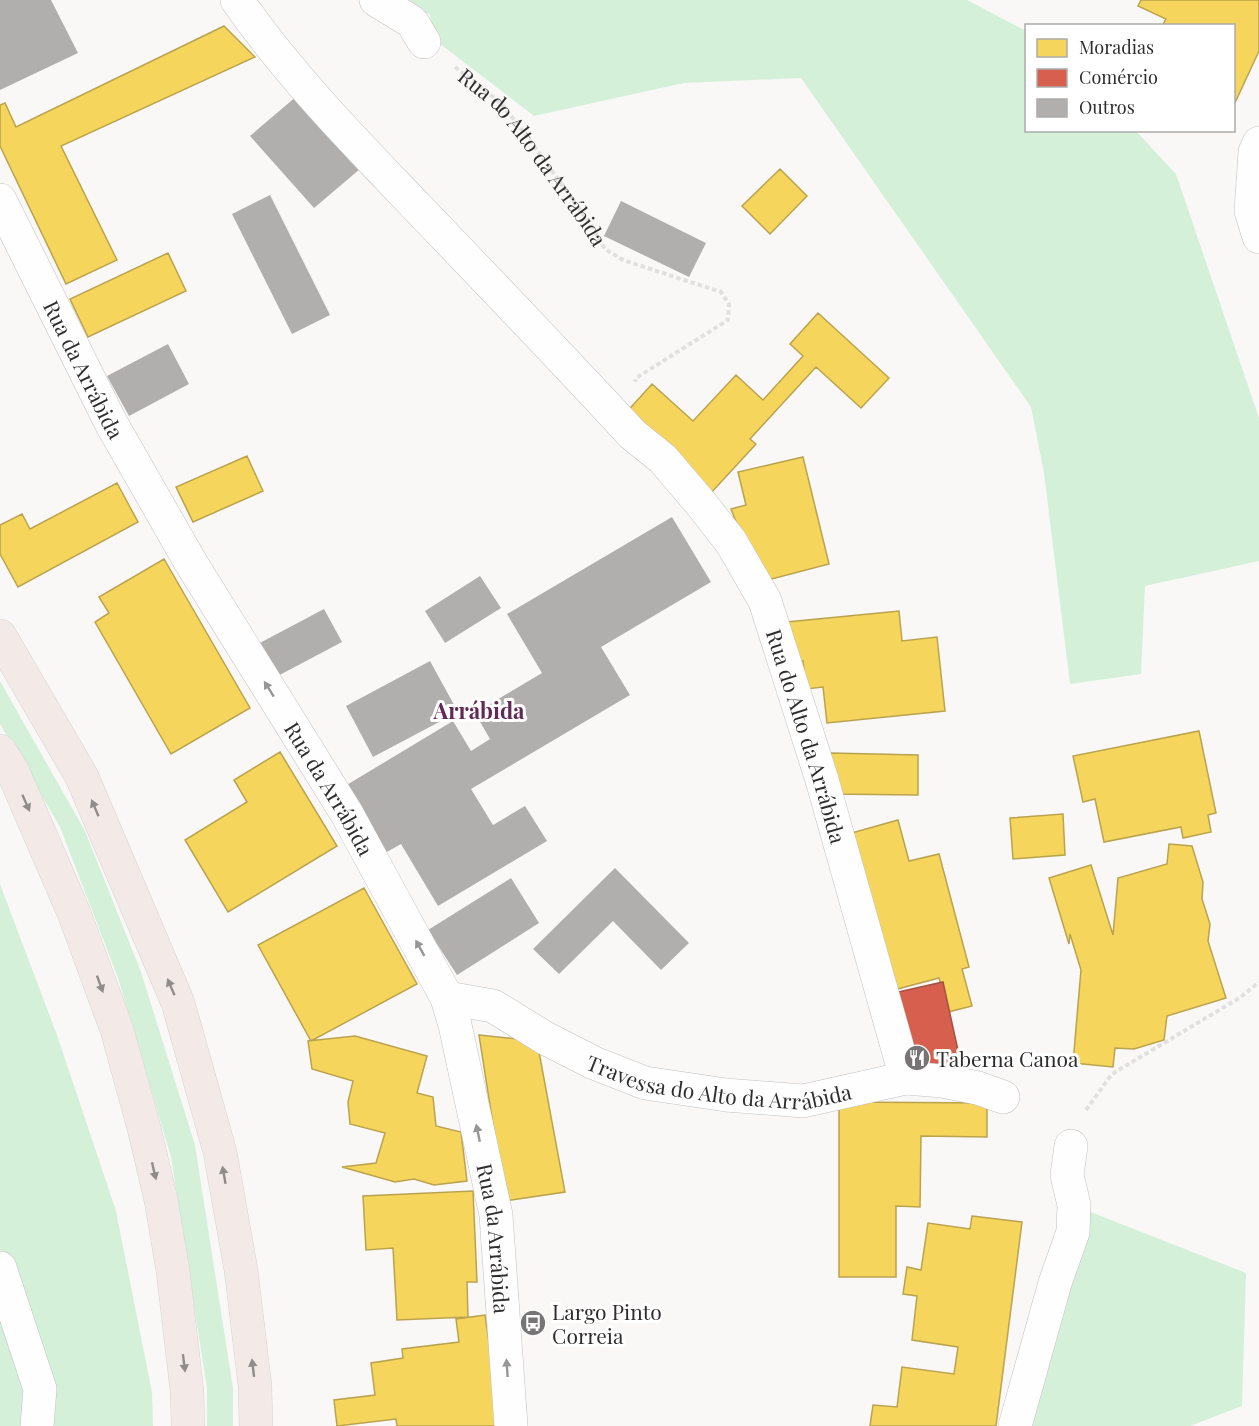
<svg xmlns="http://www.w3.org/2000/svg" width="1259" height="1426" font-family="'Playfair Display',serif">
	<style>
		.green { fill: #d5f0d8 }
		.homes { fill: #f6d55c; stroke: #baa34e; stroke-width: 1.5 }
		.shops { fill: #d6604d; stroke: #a45143; stroke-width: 1.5 }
		.building { fill: #b1afae }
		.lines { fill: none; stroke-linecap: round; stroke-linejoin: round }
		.minor-casing { stroke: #c2c1c1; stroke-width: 34 }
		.highway-casing { stroke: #d4d3d2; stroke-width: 34 }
		.path { stroke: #e0e0e0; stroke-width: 4; stroke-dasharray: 4.5 3; stroke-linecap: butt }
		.minor { stroke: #fefefe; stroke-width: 33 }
		.highway { stroke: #f3eae8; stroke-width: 33 }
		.oneway { fill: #969696 }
		.oneway2 { fill: #918c8a }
		.labels { text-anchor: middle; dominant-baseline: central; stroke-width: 6; stroke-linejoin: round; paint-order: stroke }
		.street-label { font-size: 21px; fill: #2f2d2d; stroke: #fff }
		.poi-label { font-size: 21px; fill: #2f2d2d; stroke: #fff; text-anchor: start }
		.neighbourhood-label { font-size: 22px; font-weight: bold; fill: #612955; stroke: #fff }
	</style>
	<rect width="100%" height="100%" fill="#faf8f7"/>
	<path class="green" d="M 405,0 L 967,0 L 1026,31 L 1026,130 L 1136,131 L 1176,174 L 1259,418 L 1259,561 L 1145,586 L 1141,674 L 1070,684 L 1044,473 L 1031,407 L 801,78 L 684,83 L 534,116 L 435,40 L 430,15 Z
		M 0,681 L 85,831 L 141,972 L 195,1145 L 233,1388 L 233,1426 L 207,1426 L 207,1389 L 171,1157 L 118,978 L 60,827 L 0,724 Z
		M 0,884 L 57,1035 L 116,1211 L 152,1392 L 153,1426 L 0,1426 Z
		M 1083,1209 L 1246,1273 L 1242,1406 L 1190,1426 L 1027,1426 Z"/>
	<path class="homes" d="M 1141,0 L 1259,0 L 1259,51 L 1234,105 L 1234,26 L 1162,26 L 1166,19 L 1138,6 Z
		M 224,26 L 255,57 L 61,146 L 117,260 L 66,284 L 0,146 L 0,105 L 5,103 L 16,127 Z
		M 780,169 L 807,196 L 770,234 L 742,206 Z
		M 168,253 L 186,291 L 88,337 L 70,299 Z
		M 818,313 L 889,378 L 861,408 L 816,367 L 750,439 L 756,444 L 710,494 L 624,415 L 652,384 L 693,421 L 736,375 L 763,400 L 803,356 L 790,344 Z
		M 247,456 L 263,491 L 193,522 L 176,487 Z
		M 803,457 L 829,564 L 760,582 L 731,509 L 746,505 L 738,472 Z
		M 117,483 L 138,522 L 18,587 L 0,554 L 0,525 L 22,514 L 30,529 Z
		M 164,559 L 250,708 L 171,754 L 95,622 L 109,613 L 99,597 Z
		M 899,611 L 902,641 L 937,637 L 945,711 L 827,723 L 823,687 L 806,689 L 803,661 L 792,663 L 787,622 Z
		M 1199,731 L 1216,813 L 1208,815 L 1211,832 L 1183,838 L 1181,827 L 1104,842 L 1095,799 L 1083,802 L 1073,756 Z
		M 280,752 L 337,846 L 228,912 L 185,840 L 247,802 L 234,780 Z
		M 831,753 L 918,755 L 918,795 L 830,794 Z
		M 1063,814 L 1065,855 L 1013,859 L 1010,818 Z
		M 898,820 L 909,861 L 939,854 L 969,967 L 962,969 L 972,1006 L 948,1012 L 939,978 L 890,991 L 848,834 Z
		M 1169,844 L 1192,846 L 1203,882 L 1202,899 L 1210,924 L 1208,941 L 1226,998 L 1167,1016 L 1164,1040 L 1134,1049 L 1115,1048 L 1113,1067 L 1073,1063 L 1081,970 L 1070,934 L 1069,944 L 1049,878 L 1091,865 L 1113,935 L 1118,878 L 1167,864 Z
		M 364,888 L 417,984 L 311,1041 L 258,945 Z
		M 479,1035 L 537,1041 L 565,1192 L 505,1201 Z
		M 355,1036 L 427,1056 L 417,1093 L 433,1097 L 436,1126 L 461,1132 L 467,1181 L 434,1185 L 414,1179 L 395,1182 L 342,1167 L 376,1163 L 385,1133 L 350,1124 L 348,1102 L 353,1081 L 312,1069 L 308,1041 Z
		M 839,1102 L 987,1103 L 987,1137 L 921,1136 L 920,1207 L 896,1206 L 896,1277 L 839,1277 Z
		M 473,1191 L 477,1282 L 467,1282 L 468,1317 L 397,1320 L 393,1248 L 366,1250 L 363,1196 Z
		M 972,1216 L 1022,1222 L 996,1426 L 870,1426 L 873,1405 L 897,1407 L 902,1367 L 954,1374 L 958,1347 L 912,1340 L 917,1296 L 903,1294 L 907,1267 L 921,1270 L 928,1223 L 970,1229 Z
		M 485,1315 L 501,1426 L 397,1426 L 396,1419 L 337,1426 L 334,1400 L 375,1395 L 371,1363 L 403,1358 L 402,1349 L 459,1342 L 456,1319 Z"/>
	<path class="shops" d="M 943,982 L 961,1064 L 916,1074 L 898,992 Z"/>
	<path class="building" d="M 0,0 L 51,0 L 78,53 L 0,90 Z
		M 298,95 L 360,169 L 314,208 L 250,136 Z
		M 270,195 L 330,315 L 292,334 L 232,214 Z
		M 621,201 L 706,243 L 689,277 L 604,236 Z
		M 168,344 L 189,384 L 129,416 L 107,376 Z
		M 672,517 L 711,582 L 601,647 L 630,695 L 471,789 L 493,825 L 525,806 L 547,841 L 438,906 L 401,844 L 385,853 L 345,786 L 453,721 L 471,751 L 490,739 L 475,713 L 542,673 L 507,614 Z
		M 480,576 L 501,608 L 445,643 L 425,611 Z
		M 324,609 L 342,642 L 274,678 L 256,645 Z
		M 430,661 L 458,712 L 373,757 L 346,706 Z
		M 615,868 L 689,943 L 661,970 L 613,921 L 559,974 L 533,949 Z
		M 511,878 L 539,923 L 457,975 L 428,930 Z"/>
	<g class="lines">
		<g class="minor-casing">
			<g id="minor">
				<path id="s2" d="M 237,0 C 289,75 353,140 416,206 C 489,282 561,357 632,434 L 663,459 L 703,506 L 731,542 L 765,601 L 822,780 L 906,1078"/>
				<path d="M 376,0 L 412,22 L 424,42"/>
				<path d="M 1259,143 L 1255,152 L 1251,211 L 1259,237"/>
				<path id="s3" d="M 0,200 L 111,423 L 191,563 L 347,814 L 447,998 L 455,1025 L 496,1215 L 511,1426"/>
				<path id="s4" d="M 447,998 L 493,1006 L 545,1038 L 594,1063 L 645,1083 L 726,1095 L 803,1101 L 906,1078 L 942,1081 L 978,1088 L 1003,1097"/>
				<path d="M 0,1268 L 40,1389 L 37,1426"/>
				<path d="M 1015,1426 L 1055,1283 L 1073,1232 L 1074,1205 L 1067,1175 L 1071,1146"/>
			</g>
		</g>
		<g class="highway-casing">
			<path id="highway" d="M 0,636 L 82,777 L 178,1003 L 220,1152 L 241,1270 L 255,1386 L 256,1426
				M 0,751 L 13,772 L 74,913 L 117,1030 L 144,1128 L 161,1200 L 173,1271 L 187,1391 L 188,1426"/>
		</g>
		<g class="path">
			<path id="s1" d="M 455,67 L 501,103 L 526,135 L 591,225 L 605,249 L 623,260 L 721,292 L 729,304 L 728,320 L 636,378 L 635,382"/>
			<path d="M 1086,1110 L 1112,1074 L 1241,997 L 1259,982"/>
		</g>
		<use href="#minor" class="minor"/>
		<use href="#highway" class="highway"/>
	</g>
	<defs><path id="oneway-solid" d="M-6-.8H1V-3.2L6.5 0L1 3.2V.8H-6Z" transform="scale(1.5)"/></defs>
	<g class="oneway">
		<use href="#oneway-solid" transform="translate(269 689) rotate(-122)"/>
		<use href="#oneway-solid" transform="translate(420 948) rotate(-119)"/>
		<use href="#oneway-solid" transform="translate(478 1133) rotate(-102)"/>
		<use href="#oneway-solid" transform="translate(507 1368) rotate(-94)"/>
	</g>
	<g class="oneway2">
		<use href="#oneway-solid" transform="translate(26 803) rotate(66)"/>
		<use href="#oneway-solid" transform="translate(95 808) rotate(-113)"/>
		<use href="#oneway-solid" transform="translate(100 984) rotate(70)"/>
		<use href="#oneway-solid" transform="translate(171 987) rotate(-113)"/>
		<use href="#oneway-solid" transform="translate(154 1171) rotate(77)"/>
		<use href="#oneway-solid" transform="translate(224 1175) rotate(-100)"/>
		<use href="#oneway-solid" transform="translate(184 1363) rotate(83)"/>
		<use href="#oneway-solid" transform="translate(253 1368) rotate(-97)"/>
	</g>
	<defs>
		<g id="restaurant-disc" transform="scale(1.35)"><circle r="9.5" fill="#767474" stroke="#fff"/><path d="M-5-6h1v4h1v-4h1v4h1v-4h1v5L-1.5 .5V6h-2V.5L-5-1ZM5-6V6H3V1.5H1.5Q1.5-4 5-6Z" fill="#fff"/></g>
		<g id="bus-disc" transform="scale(1.35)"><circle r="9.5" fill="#767474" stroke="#fff"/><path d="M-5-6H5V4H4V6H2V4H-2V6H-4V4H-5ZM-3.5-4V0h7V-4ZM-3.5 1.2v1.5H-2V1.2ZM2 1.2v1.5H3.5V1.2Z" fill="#fff"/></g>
	</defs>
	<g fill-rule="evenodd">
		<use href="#restaurant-disc" x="917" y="1058"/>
		<use href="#bus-disc" x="533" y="1323"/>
	</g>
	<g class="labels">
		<g class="street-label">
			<text stroke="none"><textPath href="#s1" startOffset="120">Rua do Alto da Arrábida</textPath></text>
			<text stroke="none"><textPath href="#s3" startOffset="189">Rua da Arrábida</textPath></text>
			<text stroke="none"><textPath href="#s2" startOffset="944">Rua do Alto da Arrábida</textPath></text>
			<text stroke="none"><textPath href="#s3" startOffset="675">Rua da Arrábida</textPath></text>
			<text stroke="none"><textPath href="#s4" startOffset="291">Travessa do Alto da Arrábida</textPath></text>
			<text stroke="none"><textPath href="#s3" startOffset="1161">Rua da Arrábida</textPath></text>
		</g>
		<g class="poi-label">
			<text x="936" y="1058">Taberna Canoa</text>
			<text x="552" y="1311">Largo Pinto<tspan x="552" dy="24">Correia</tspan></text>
		</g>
		<g class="neighbourhood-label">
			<text x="479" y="710">Arrábida</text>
		</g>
	</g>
	<rect x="1025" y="24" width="210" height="108" fill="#ffffff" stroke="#acabab" stroke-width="1.5"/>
	<rect x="1037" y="39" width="30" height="18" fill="#f6d55c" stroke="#acabab" stroke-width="1.5"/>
	<text x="1079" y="54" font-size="18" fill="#2f2d2d">Moradias</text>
	<rect x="1037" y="69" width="30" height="18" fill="#d6604d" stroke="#acabab" stroke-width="1.5"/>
	<text x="1079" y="84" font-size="18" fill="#2f2d2d">Comércio</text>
	<rect x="1037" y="99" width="30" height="18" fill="#b1afae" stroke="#acabab" stroke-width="1.5"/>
	<text x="1079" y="114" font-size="18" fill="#2f2d2d">Outros</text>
</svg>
